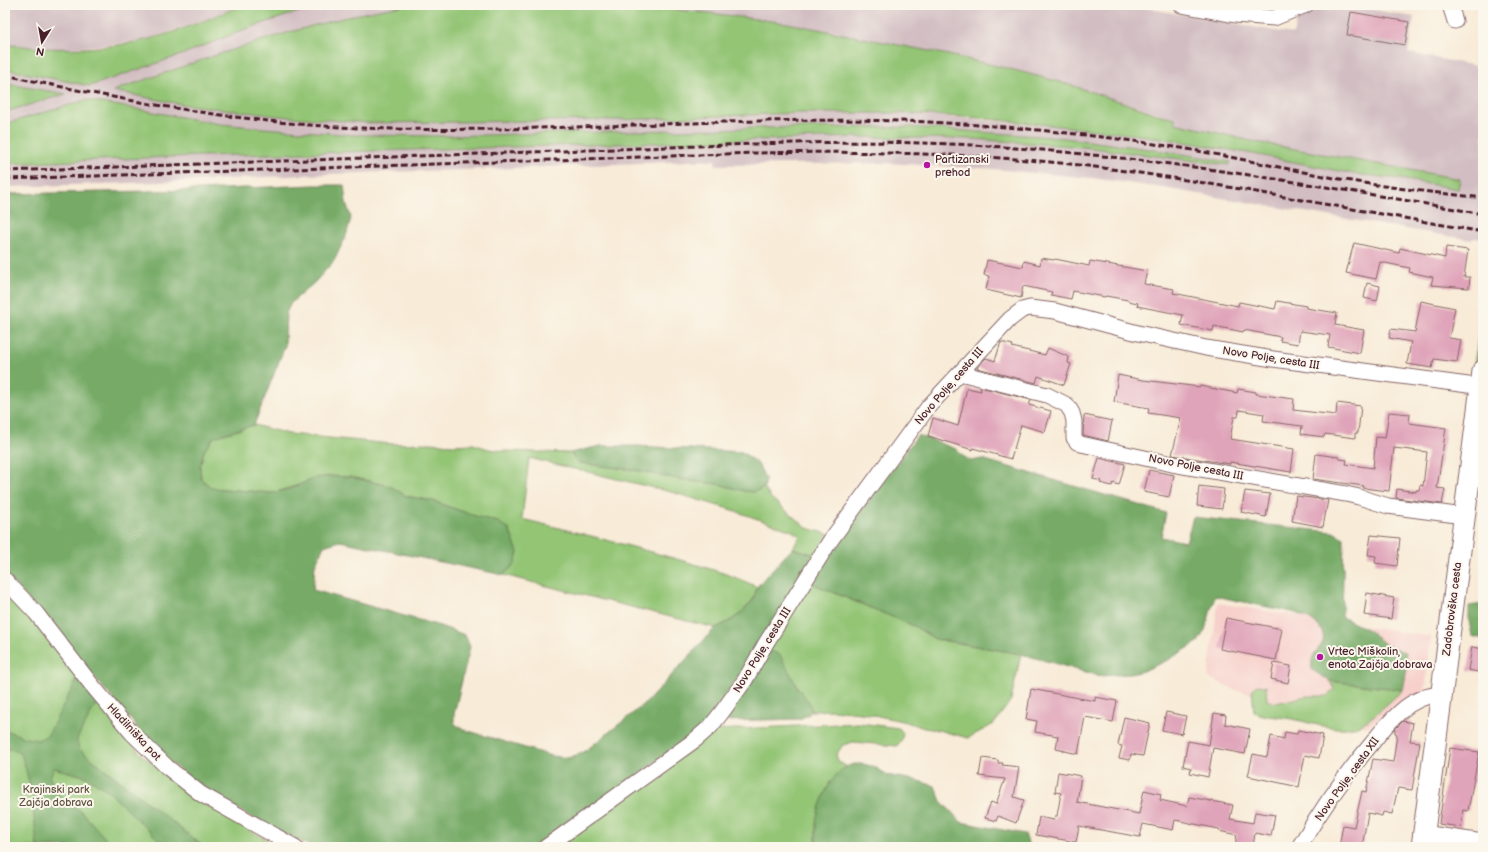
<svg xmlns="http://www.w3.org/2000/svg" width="1488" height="852" font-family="'Balsamiq Sans',sans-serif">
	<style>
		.built { fill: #f7d0cb }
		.industrial { fill: #d2bec2 }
		.green { fill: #93c575; stroke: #6e7250 }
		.forest { fill: #76aa66; stroke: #606448 }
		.building { fill: #e0a4ba }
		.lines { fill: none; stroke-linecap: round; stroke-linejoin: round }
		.minor-casing { stroke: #876667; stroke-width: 17 }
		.secondary-casing { stroke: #876667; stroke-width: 23 }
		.minor { stroke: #fff; stroke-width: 15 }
		.secondary { stroke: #fff; stroke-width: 21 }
		.rail { stroke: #4a1f2b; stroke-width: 3; stroke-dasharray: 6 3; stroke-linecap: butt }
		.poi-dot { fill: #b5179e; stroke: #fbf7ec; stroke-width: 1.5 }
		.labels { text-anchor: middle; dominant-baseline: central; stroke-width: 4; stroke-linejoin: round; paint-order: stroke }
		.poi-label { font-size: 11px; fill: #4a1f2b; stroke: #fbf7ec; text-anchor: start }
		.street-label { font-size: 11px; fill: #4a1f2b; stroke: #fbf7ec }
		.park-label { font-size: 11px; fill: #605141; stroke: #fbf7ec }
	</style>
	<rect width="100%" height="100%" fill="#fbf7ec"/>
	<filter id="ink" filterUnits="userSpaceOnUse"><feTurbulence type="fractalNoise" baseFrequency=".025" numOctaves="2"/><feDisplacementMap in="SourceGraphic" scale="8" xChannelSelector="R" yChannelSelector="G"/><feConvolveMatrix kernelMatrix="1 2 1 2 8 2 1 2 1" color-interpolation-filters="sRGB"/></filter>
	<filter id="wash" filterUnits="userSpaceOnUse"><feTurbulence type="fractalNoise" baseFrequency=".012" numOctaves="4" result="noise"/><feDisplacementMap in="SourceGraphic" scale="16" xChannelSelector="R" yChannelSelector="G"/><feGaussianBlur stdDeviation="0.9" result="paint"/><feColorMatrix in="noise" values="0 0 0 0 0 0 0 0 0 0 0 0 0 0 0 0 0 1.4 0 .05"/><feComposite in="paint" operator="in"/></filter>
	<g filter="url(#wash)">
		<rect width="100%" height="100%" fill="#f8ebd7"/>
		<path class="built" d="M 1218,603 L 1431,637 L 1425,690 L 1378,719 L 1366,727 L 1263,711 L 1260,696 L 1232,689 L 1208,677 Z"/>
		<path class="industrial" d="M 5,5 L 242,5 L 193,24 L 145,40 L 107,45 L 53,49 L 5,44 Z
			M 327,5 L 407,5 L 348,16 L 292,32 L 184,66 L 113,91 L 180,104 L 277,116 L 370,123 L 616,120 L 801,113 L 899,113 L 1078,128 L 1162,138 L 1253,154 L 1354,174 L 1400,179 L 1175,123 L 1175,118 L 1018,71 L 944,54 L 787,23 L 709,13 L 621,5 L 1129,5 L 1293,34 L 1298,16 L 1319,5 L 1346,5 L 1414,17 L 1408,53 L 1483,67 L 1483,239 L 1473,238 L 1472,240 L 1163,188 L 1092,178 L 981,168 L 886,163 L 716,165 L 715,160 L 491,169 L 326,174 L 193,181 L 5,187 L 5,164 L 169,157 L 859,137 L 972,139 L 1083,147 L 1229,165 L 1231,163 L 1156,150 L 1065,138 L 910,127 L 755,128 L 447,136 L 354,135 L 263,128 L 220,124 L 86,100 L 5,124 L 5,112 L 65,94 L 5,83 L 5,69 L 91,86 L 180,55 L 243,30 L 301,11 Z"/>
		<path class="green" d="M 242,5 L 327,5 L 301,11 L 243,30 L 181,55 L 90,86 L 5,69 L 5,44 C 48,51 102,50 145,40 C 178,32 211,18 242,5 Z
			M 406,5 L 621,5 L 709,13 L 787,23 L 944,54 L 1018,71 L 1071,85 L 1157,114 L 1175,118 L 1175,123 L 1256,142 L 1460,179 L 1458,189 L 1400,179 L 1354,174 L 1253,154 L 1162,138 L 1078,128 L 978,118 L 899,113 L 801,113 L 616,120 L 370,123 L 277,116 L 180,104 L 113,91 C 190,64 267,36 347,17 C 366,12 386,9 406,5 Z
			M 1205,5 L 1295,5 L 1272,12 Z
			M 5,83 L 8,84 L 66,94 L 5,112 Z
			M 86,100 L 220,124 L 263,128 L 354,135 L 447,136 L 755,128 L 910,127 L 1065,138 L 1156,150 L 1231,162 L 1229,165 L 1083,147 L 972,139 L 859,137 L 169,157 L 5,164 L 5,124 Z
			M 1483,306 L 1483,328 L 1476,366 L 1473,371 Z
			M 254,425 L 289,434 L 371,442 L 391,444 L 430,443 L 453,445 L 473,444 L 489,449 L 505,451 L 570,453 L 579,463 L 641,471 L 661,476 L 697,482 L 718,484 L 744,491 L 754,492 L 764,488 L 771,498 L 807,528 L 829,534 L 815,555 L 793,548 L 800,536 L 792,531 L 732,510 L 675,493 L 529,458 L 522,519 C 573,531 623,544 673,558 C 701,566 731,574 757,587 C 753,609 733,620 715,628 L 503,575 L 515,564 L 498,522 L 475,516 L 433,501 L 406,496 L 390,486 L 351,477 L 329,476 L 272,493 L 212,488 L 201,479 L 200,466 L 204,451 L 214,437 Z
			M 811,583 L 914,626 L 935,639 L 1021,654 L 1011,700 L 994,724 L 968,738 L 938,730 L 924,728 L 906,722 L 869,714 L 833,710 L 812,711 L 809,702 L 769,652 L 771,644 Z
			M 8,591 L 37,623 L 78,677 L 77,738 L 97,702 L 141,754 L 181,786 L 236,823 L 268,840 L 284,847 L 204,847 L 96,762 L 191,847 L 5,847 L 5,609 Z
			M 1330,681 L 1403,690 C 1391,700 1379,713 1365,722 C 1347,735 1316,724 1296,720 C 1282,716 1267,718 1254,712 L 1252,691 L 1255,686 L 1258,685 L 1266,686 L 1267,700 L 1276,703 L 1306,696 L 1327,696 L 1335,689 Z
			M 859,723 L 899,728 L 903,733 L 902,739 L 897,746 L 853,742 L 843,745 L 836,755 L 839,762 L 846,766 L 829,783 L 815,847 L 559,847 L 716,730 Z"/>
		<path class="forest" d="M 314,185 L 344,185 L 346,202 L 351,218 L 346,236 L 334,261 L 315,282 L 291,303 L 286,313 L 285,346 L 254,425 L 214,437 L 204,451 L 200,466 L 201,479 L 212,488 L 272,493 L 289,489 L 315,478 L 329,476 L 351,477 L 390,486 L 406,496 L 433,501 L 475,516 L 498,522 L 509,529 L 518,552 L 515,564 L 503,575 L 340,541 L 324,546 L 315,565 L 313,590 L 440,626 L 465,635 L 470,647 L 454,714 L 454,723 L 462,729 L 552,756 L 568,758 L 584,752 L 647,702 L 715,628 L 732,620 L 742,612 L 753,600 L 757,587 L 767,575 L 793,548 L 815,555 C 778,614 743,675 700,729 L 562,830 L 537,847 L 312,847 L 275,830 L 232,806 L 190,778 L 161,755 L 5,573 L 5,194 L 198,190 Z
			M 918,435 L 956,449 L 963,456 L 971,461 L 982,459 L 1166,513 L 1161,537 L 1186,542 L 1193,517 L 1333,532 L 1344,538 L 1342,617 L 1370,631 L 1387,646 L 1405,652 L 1407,669 L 1403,690 L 1330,681 L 1312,670 C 1312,665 1311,659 1314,655 C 1316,650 1321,647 1323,642 C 1327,625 1304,616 1292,612 L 1215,596 L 1205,630 L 1198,642 L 1168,660 L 1143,671 L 1130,674 L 1100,676 L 1021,654 L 935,639 L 914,626 L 811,583 L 842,536 Z
			M 600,446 L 638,446 L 742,452 L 758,464 L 766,480 L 764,488 L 754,492 L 744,491 L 718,484 L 697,482 L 661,476 L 641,471 L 579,463 L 570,453 Z
			M 1483,604 L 1483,639 L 1472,636 L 1469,621 L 1469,606 Z
			M 769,652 L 774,652 L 780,655 L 798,688 L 809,702 L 812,711 L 808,715 L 799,719 L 724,721 Z
			M 78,677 L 97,702 L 77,739 L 79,749 L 204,847 L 166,847 L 108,791 L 87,777 L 54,768 L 50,777 L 54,789 L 65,802 L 80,810 L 113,847 L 37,847 C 34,816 32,784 21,754 L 14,750 L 5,748 L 5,730 L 26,738 L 38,740 L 48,735 Z
			M 854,764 L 863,764 L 875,767 L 886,775 L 915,780 L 935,786 L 941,801 L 961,822 L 1025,834 L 1029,846 L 1031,847 L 824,847 L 816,845 C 816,836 815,825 817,816 C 822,797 832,769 854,764 Z"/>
		<g id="blocks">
			<path class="building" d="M 1351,12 L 1409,22 L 1405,45 L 1347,35 Z
				M 1354,243 L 1399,253 L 1400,248 L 1445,258 L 1446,247 L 1468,250 L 1464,277 L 1470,277 L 1469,288 L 1431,285 L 1433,277 L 1409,272 L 1410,268 L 1380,262 L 1376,279 L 1346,273 Z
				M 1041,258 L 1054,260 L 1055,259 L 1089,266 L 1090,261 L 1147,271 L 1144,284 L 1174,289 L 1173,293 L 1238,306 L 1239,302 L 1275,309 L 1277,301 L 1306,306 L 1306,308 L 1337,313 L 1335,325 L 1364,330 L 1360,353 L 1328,347 L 1330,335 L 1300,331 L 1298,344 L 1280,341 L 1281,337 L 1244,330 L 1243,332 L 1214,326 L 1213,331 L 1181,325 L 1183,315 L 1137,306 L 1138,303 L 1128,301 L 1128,300 L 1106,296 L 1105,297 L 1073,291 L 1071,299 L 1051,295 L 1052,292 L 1023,286 L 1021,298 L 986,290 L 989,276 L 984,275 L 987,260 L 1023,267 L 1024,261 L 1040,265 Z
				M 1367,283 L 1380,286 L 1377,301 L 1364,298 Z
				M 1421,301 L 1455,308 L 1449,338 L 1461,340 L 1457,362 L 1434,359 L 1432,368 L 1407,364 L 1411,342 L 1389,338 L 1391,329 L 1415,332 Z
				M 1001,342 L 1013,345 L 1012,347 L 1045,355 L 1048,348 L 1069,357 L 1068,363 L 1071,364 L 1064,385 L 1038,376 L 1036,383 L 977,368 L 986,358 L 995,361 Z
				M 1118,375 L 1143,380 L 1200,387 L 1200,386 L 1237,393 L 1238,389 L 1256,392 L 1256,394 L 1294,399 L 1293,410 L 1336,415 L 1337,403 L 1361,406 L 1358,433 L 1355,433 L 1355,438 L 1325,434 L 1324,437 L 1301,434 L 1302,426 L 1263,421 L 1264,414 L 1239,410 L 1238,417 L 1234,417 L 1230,439 L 1294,449 L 1291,472 L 1230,462 L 1230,464 L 1172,455 L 1181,418 L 1148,413 L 1149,408 L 1114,402 Z
				M 980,387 L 1031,400 L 1029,405 L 1051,411 L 1045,432 L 1021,425 L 1011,459 L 973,448 L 973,450 L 928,436 L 933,418 L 958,426 L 967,388 L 981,391 Z
				M 1389,412 L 1410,414 L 1409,423 L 1446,428 L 1437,488 L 1445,489 L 1442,504 L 1396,498 L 1397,489 L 1416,492 L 1416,490 L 1419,490 L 1420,485 L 1423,486 L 1427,452 L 1394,448 L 1389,491 L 1363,488 L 1364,486 L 1313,479 L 1316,454 L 1339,457 L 1339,459 L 1347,460 L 1346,464 L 1373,468 L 1376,437 L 1385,438 Z
				M 1084,415 L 1112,421 L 1108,441 L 1083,435 Z
				M 1099,458 L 1125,464 L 1119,485 L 1113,483 L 1112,486 L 1100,483 L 1101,481 L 1093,479 Z
				M 1149,470 L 1174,475 L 1169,497 L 1144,492 Z
				M 1199,486 L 1224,489 L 1222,509 L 1197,506 Z
				M 1245,491 L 1270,494 L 1266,517 L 1241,512 Z
				M 1296,496 L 1328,500 L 1323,527 L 1292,521 Z
				M 1371,535 L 1400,538 L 1397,566 L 1375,563 L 1376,556 L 1368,555 Z
				M 1367,593 L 1394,598 L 1391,619 L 1364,615 Z
				M 1226,618 L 1282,629 L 1276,660 L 1220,649 Z
				M 1472,647 L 1483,649 L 1483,673 L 1468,670 Z
				M 1274,663 L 1291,666 L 1288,683 L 1271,679 Z
				M 1031,689 L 1095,701 L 1095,697 L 1117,701 L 1113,722 L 1085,717 L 1078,754 L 1056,749 L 1058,736 L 1035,732 L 1037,721 L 1026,719 Z
				M 1166,712 L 1186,716 L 1182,734 L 1162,730 Z
				M 1214,713 L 1226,715 L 1225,724 L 1250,729 L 1245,754 L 1213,748 L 1208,777 L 1190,773 L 1191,768 L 1183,766 L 1188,741 L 1209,745 Z
				M 1124,717 L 1150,723 L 1143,756 L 1131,754 L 1130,760 L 1119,758 L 1122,746 L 1118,745 Z
				M 1403,721 L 1413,723 L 1410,741 L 1420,742 L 1412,790 L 1398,788 L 1392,814 L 1383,812 L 1382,816 L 1368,813 L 1362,847 L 1339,847 L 1343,825 L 1354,827 L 1362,791 L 1366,792 L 1373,759 L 1393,762 L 1397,734 L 1395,733 L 1395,729 Z
				M 1298,730 L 1323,735 L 1319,758 L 1305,755 L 1299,787 L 1248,776 L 1253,754 L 1267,757 L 1271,736 L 1284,739 L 1285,732 L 1297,734 Z
				M 1450,748 L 1479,752 L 1468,811 L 1463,810 L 1461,827 L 1439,824 Z
				M 982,758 L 998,760 L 998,763 L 1003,763 L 1002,765 L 1019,767 L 1014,797 L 1024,800 L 1016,823 L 998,816 L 996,821 L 985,818 L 991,802 L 996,804 L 1005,779 L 979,776 Z
				M 1058,772 L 1081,776 L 1077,802 L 1139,814 L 1144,790 L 1161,794 L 1160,800 L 1187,806 L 1189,797 L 1233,805 L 1230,819 L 1253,823 L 1255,812 L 1275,815 L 1271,836 L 1255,833 L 1253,847 L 1245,847 L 1235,845 L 1237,835 L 1219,831 L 1219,829 L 1175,820 L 1173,830 L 1143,824 L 1140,837 L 1079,826 L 1076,842 L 1036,835 L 1039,817 L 1054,820 L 1055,816 L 1057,816 L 1061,793 L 1055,792 Z"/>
		</g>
	</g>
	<g filter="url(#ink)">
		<use href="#blocks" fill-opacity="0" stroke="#876667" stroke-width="1"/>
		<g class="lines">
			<g class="minor-casing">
				<path id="minor" d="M 1181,5 L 1235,15 L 1274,18 L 1306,5
					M 1450,5 L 1455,21
					M 960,373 L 1047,395 L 1067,405 L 1072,413 L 1074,421 L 1074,438 L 1077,442 L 1081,444 L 1172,464 L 1346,494 L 1359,497 L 1388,506 L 1464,516
					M 5,580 L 36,613 L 91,684 L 132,733 L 167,767 L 201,794 L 295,847
					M 1423,833 L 1483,842
					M 546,847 L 695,740 L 711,726 L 722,712 L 745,680 L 766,643 L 830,541 L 888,462 L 929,406 L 1010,319 L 1022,310 L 1030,308 L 1055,311 L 1138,333 L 1206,348 L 1273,359 L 1483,387
					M 1299,847 C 1321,810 1345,775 1373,742 C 1381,731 1390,721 1400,712 C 1411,702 1426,695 1441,694"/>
			</g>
			<g class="secondary-casing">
				<path id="secondary" d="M 1422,847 L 1483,371"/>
			</g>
			<use href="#minor" class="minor"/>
			<use href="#secondary" class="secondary"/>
			<path class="rail" d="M 5,75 C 122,100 239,123 360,128 C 549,135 738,114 928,122 C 1012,126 1097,135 1181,148 C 1240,158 1298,172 1357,182 C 1399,189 1441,193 1483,198
				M 5,171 L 754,144 C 827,142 899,141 972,145 C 1144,155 1314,184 1483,214
				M 5,179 L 754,153 C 863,151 971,153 1079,165 C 1146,173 1213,184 1279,196 C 1347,208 1415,220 1483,232"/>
		</g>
	</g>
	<g class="poi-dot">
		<circle cx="927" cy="165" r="4"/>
		<circle cx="1320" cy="657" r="4"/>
	</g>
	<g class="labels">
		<g class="poi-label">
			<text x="935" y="159">Partizanski<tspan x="935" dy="13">prehod</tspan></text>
			<text x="1328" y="651">Vrtec Miškolin,<tspan x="1328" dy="13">enota Zajčja dobrava</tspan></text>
		</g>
		<g class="street-label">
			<text transform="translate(1271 358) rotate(9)">Novo Polje, cesta III</text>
			<text transform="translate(949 386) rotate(-49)">Novo Polje, cesta III</text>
			<text transform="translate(1196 467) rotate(11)">Novo Polje cesta III</text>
			<text transform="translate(1452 609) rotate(-83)">Zadobrovška cesta</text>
			<text transform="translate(762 650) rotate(-58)">Novo Polje, cesta III</text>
			<text transform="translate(134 732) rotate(47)">Hladilniška pot</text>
			<text transform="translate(1347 779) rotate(-54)">Novo Polje, cesta XII</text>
		</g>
		<g class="park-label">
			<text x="56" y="789">Krajinski park<tspan x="56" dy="13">Zajčja dobrava</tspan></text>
		</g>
	</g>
	<rect width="1488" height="852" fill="none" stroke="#fbf7ec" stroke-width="20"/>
	<g transform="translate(42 42) rotate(191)" stroke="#fbf7ec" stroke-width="3" paint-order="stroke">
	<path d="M0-3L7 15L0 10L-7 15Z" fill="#4a1f2b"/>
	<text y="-6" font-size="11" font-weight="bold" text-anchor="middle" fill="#4a1f2b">N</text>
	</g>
</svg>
